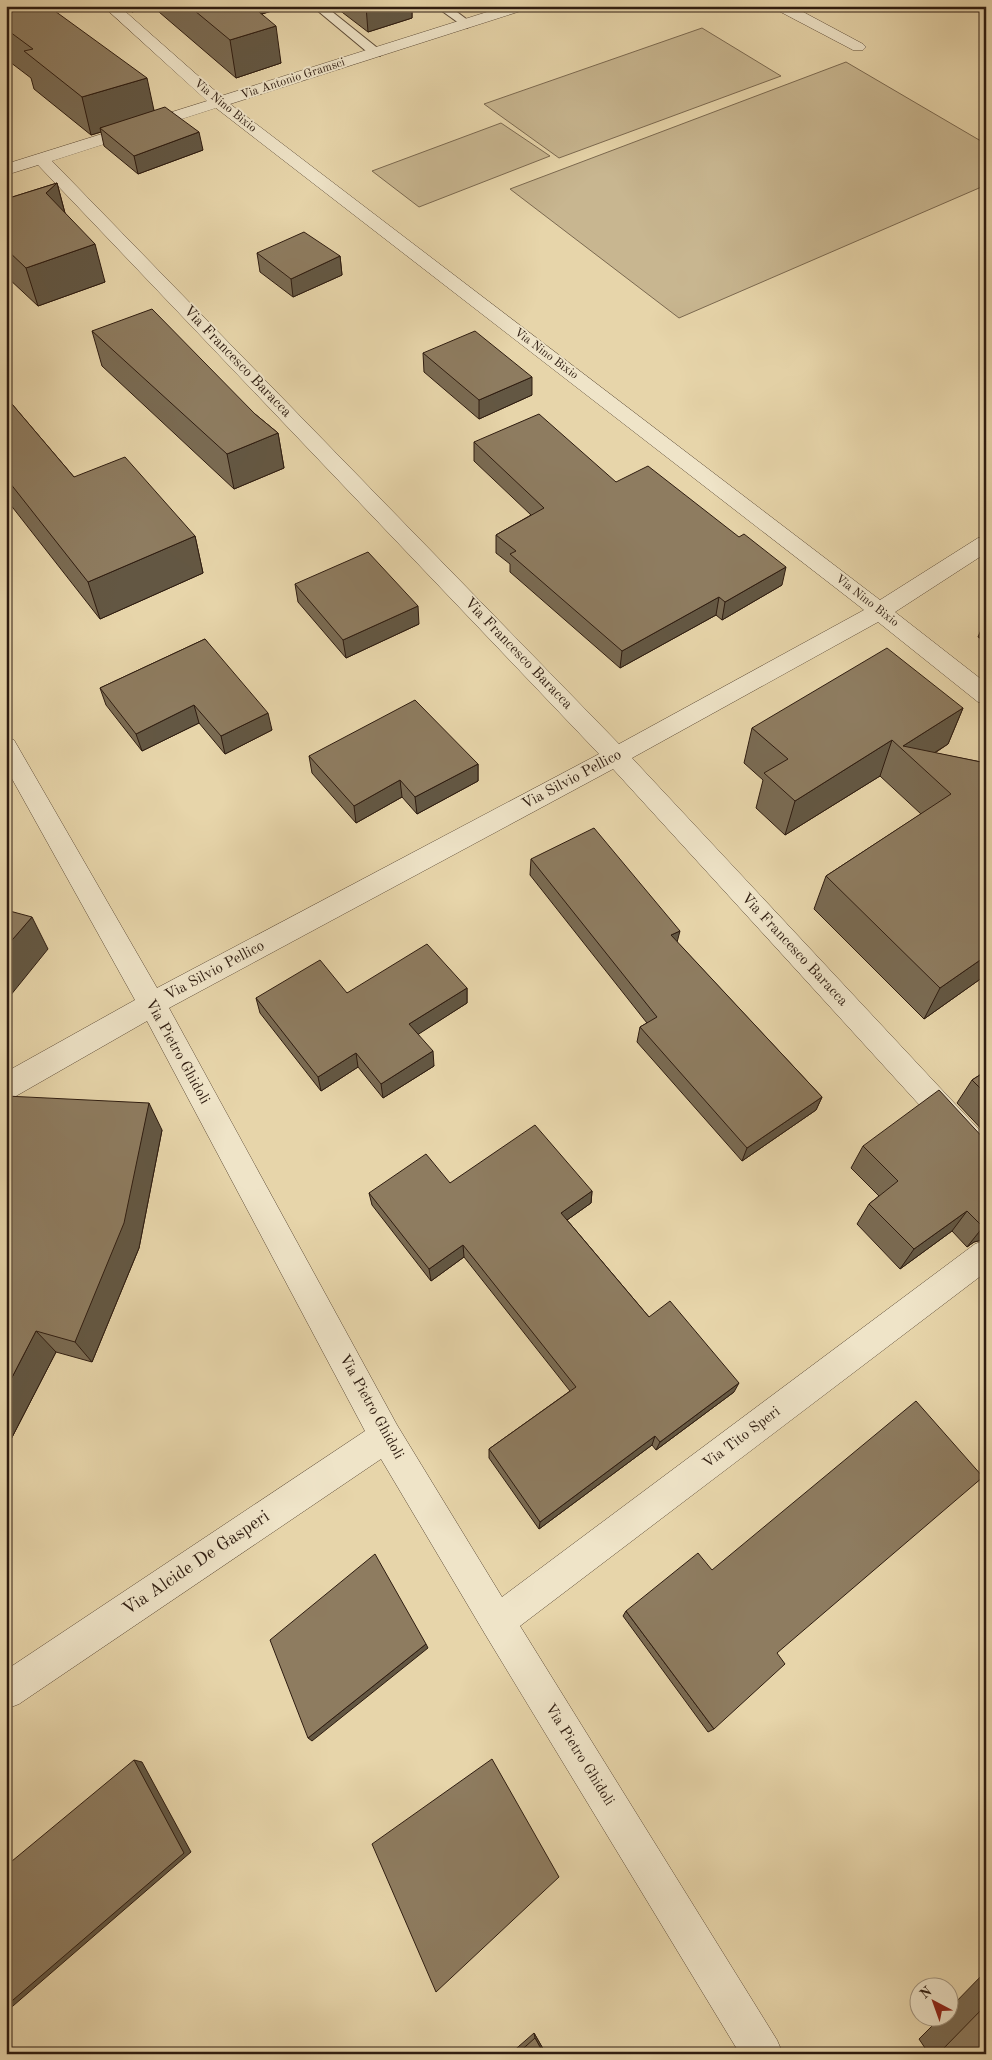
<svg xmlns="http://www.w3.org/2000/svg" width="992" height="2060" font-family="'Old Standard TT',serif">
	<style>
		.green { fill: #c8b690; stroke: #7b6950 }
		.lines { fill: none; stroke-linecap: round; stroke-linejoin: round }
		.lane-casing { stroke: #5c4a36; stroke-width: 2 }
		.street-casing { stroke: #5c4a36; stroke-width: 1 }
		.lane { fill: #efe4c8; fill-rule: evenodd }
		.street { fill: #efe4c8; fill-rule: evenodd }
		.wall { fill: #7a6b53; stroke: #2e1c10 }
		.shaded-wall { fill: #635743; stroke: #2e1c10 }
		.building { fill: #8e7c60; stroke: #2e1c10 }
		.labels { text-anchor: middle; dominant-baseline: central; stroke-width: 4; stroke-linejoin: round; paint-order: stroke }
		.far-street-label { font-size: 12px; fill: #2e1c10; stroke: #efe4c8 }
		.street-label { font-size: 15px; fill: #2e1c10; stroke: #efe4c8 }
		.near-street-label { font-size: 18px; fill: #2e1c10; stroke: #efe4c8 }
	</style>
	<rect width="100%" height="100%" fill="#e7d5aa"/>
	<filter id="stains"><feTurbulence type="fractalNoise" baseFrequency=".004" numOctaves="4"/><feColorMatrix values="0 0 0 0 .2 0 0 0 0 .09 0 0 0 0 .02 0 0 0 .5 -.17"/></filter>
	<radialGradient id="worn" r=".72"><stop offset=".6" stop-color="#630" stop-opacity="0"/><stop offset="1" stop-color="#630" stop-opacity=".3"/></radialGradient>
	<path class="green" d="M 702,28 L 781,76 L 559,158 L 484,104 Z
		M 846,62 L 986,144 L 986,185 L 679,318 L 510,189 Z
		M 501,123 L 550,156 L 419,207 L 372,171 Z"/>
	<g class="lines">
		<g class="lane-casing">
			<path id="lane" d="M 312,6 L 325,6 L 380,50 L 382,53 L 380,56 L 372,56 Z
				M 435,6 L 449,6 L 473,24 L 467,28 L 463,26 Z"/>
		</g>
		<g class="street-casing">
			<path id="street" d="M 103,6 L 119,6 L 221,96 L 506,6 L 529,6 L 527,9 L 230,104 L 880,600 L 978,538 L 986,536 L 986,553 L 895,612 L 986,683 L 986,704 L 978,702 L 878,622 L 632,758 L 986,1137 L 986,1171 L 976,1167 L 613,769 L 169,1008 L 397,1425 L 502,1597 L 975,1244 L 986,1240 L 986,1272 L 520,1626 L 777,2040 L 783,2054 L 740,2054 L 485,1634 L 381,1459 L 19,1704 L 6,1709 L 6,1670 L 365,1431 L 147,1021 L 16,1096 L 6,1099 L 6,1072 L 135,1000 L 6,768 L 6,737 L 14,740 L 157,988 L 599,754 L 38,165 L 6,175 L 6,164 L 207,101 ZM 216,108 L 850,599 L 864,610 L 619,744 L 52,161 Z
				M 773,6 L 792,6 L 863,44 L 866,47 L 863,50 L 853,50 L 775,9 Z"/>
		</g>
		<use href="#lane" class="lane"/>
		<use href="#street" class="street"/>
	</g>
	<path class="wall" d="M 6,6 L 154,110 L 203,150 L 138,174 L 104,146 L 101,132 L 91,135 L 34,89 L 31,78 L 6,59 Z
		M 125,6 L 288,6 L 262,14 L 281,63 L 236,78 L 152,6 L 132,12 Z
		M 334,6 L 412,6 L 412,18 L 368,32 Z
		M 57,183 L 65,213 L 105,282 L 38,306 L 8,278 L 6,280 L 6,199 Z
		M 257,253 L 340,256 L 342,275 L 293,297 L 260,272 Z
		M 92,331 L 255,414 L 278,433 L 284,468 L 234,489 L 102,366 Z
		M 423,353 L 532,395 L 479,419 L 424,372 Z
		M 6,397 L 74,477 L 195,536 L 203,573 L 100,619 L 6,499 Z
		M 474,442 L 616,482 L 782,585 L 722,620 L 716,615 L 620,668 L 510,572 L 510,564 L 496,553 L 496,535 L 531,515 L 474,461 Z
		M 295,584 L 419,624 L 346,658 L 298,602 Z
		M 986,618 L 986,642 L 978,637 Z
		M 205,639 L 272,730 L 225,754 L 199,723 L 142,751 L 106,705 L 100,688 Z
		M 963,708 L 948,744 L 935,753 L 986,763 L 986,975 L 924,1019 L 814,909 L 826,876 L 921,814 L 880,776 L 785,835 L 756,808 L 763,780 L 744,763 L 752,728 Z
		M 309,756 L 478,764 L 478,781 L 417,814 L 402,797 L 356,823 L 312,773 Z
		M 531,859 L 677,942 L 822,1097 L 816,1110 L 742,1161 L 637,1042 L 640,1027 L 647,1023 L 530,875 Z
		M 467,988 L 467,1003 L 418,1034 L 434,1066 L 383,1098 L 358,1067 L 321,1091 L 260,1013 L 256,998 L 347,993 Z
		M 986,1071 L 986,1134 L 957,1103 L 972,1080 Z
		M 6,1096 L 162,1130 L 139,1248 L 92,1362 L 56,1352 L 6,1449 Z
		M 986,1141 L 986,1239 L 974,1242 L 967,1247 L 952,1231 L 900,1269 L 857,1224 L 869,1204 L 879,1196 L 851,1168 L 863,1146 Z
		M 450,1183 L 592,1191 L 591,1203 L 567,1220 L 649,1317 L 734,1392 L 656,1450 L 652,1445 L 539,1529 L 489,1458 L 489,1449 L 570,1391 L 464,1257 L 431,1281 L 372,1205 L 369,1193 Z
		M 626,1611 L 714,1729 L 708,1732 L 623,1616 Z
		M 986,1971 L 986,2054 L 929,2054 L 919,2039 L 940,2018 L 950,2018 L 950,2008 Z
		M 534,2033 L 546,2054 L 510,2054 Z"/>
	<path class="shaded-wall" d="M 131,6 L 152,6 L 132,12 Z
		M 230,6 L 288,6 L 232,23 Z
		M 366,6 L 412,6 L 412,18 L 368,32 Z
		M 276,26 L 281,63 L 236,78 L 230,40 Z
		M 147,78 L 155,115 L 100,128 L 101,132 L 91,135 L 82,97 Z
		M 199,132 L 203,150 L 138,174 L 134,156 Z
		M 57,183 L 67,221 L 46,193 Z
		M 95,244 L 105,282 L 38,306 L 26,268 Z
		M 340,256 L 342,275 L 293,297 L 291,279 Z
		M 532,377 L 532,395 L 479,419 L 479,400 Z
		M 278,433 L 284,468 L 234,489 L 227,454 Z
		M 195,536 L 203,573 L 100,619 L 88,582 Z
		M 786,567 L 782,585 L 722,620 L 725,602 Z
		M 719,597 L 716,615 L 620,668 L 622,651 Z
		M 418,606 L 419,624 L 346,658 L 343,640 Z
		M 194,705 L 199,723 L 142,751 L 136,734 Z
		M 963,708 L 948,744 L 918,763 L 903,746 Z
		M 268,713 L 272,730 L 225,754 L 221,736 Z
		M 892,740 L 880,776 L 785,835 L 795,801 Z
		M 478,764 L 478,781 L 417,814 L 415,797 Z
		M 400,780 L 402,797 L 356,823 L 354,806 Z
		M 32,917 L 48,949 L 6,1001 L 6,947 Z
		M 680,931 L 676,946 L 671,935 Z
		M 986,956 L 986,975 L 924,1019 L 940,988 Z
		M 467,988 L 467,1003 L 411,1039 L 409,1024 Z
		M 433,1051 L 434,1066 L 383,1098 L 381,1084 Z
		M 356,1053 L 358,1067 L 321,1091 L 318,1077 Z
		M 822,1097 L 816,1110 L 742,1161 L 747,1148 Z
		M 149,1103 L 162,1130 L 139,1248 L 92,1362 L 75,1342 Z
		M 592,1191 L 591,1203 L 560,1225 L 561,1213 Z
		M 967,1211 L 952,1231 L 900,1269 L 914,1249 Z
		M 986,1226 L 986,1239 L 974,1242 L 967,1247 L 983,1227 Z
		M 463,1245 L 464,1257 L 431,1281 L 429,1269 Z
		M 36,1331 L 56,1352 L 6,1449 L 6,1389 Z
		M 739,1383 L 734,1392 L 656,1450 L 660,1442 Z
		M 655,1436 L 652,1445 L 539,1529 L 540,1522 Z
		M 426,1644 L 428,1648 L 312,1741 L 308,1738 Z
		M 134,1760 L 142,1762 L 191,1852 L 6,2012 L 6,2006 Z
		M 534,2033 L 546,2054 L 544,2054 L 535,2038 Z"/>
	<path class="building" d="M 6,6 L 48,6 L 147,78 L 82,97 L 24,51 L 33,49 L 6,29 Z
		M 189,6 L 252,6 L 276,26 L 230,40 Z
		M 165,107 L 199,132 L 134,156 L 100,128 Z
		M 57,183 L 46,193 L 95,244 L 26,268 L 6,249 L 6,199 Z
		M 304,232 L 340,256 L 291,279 L 257,253 Z
		M 152,309 L 255,414 L 278,433 L 227,454 L 92,331 Z
		M 475,331 L 532,377 L 479,400 L 423,353 Z
		M 6,397 L 74,477 L 125,457 L 195,536 L 88,582 L 6,478 Z
		M 539,414 L 616,482 L 648,466 L 739,537 L 744,534 L 786,567 L 725,602 L 719,597 L 622,651 L 510,554 L 516,551 L 496,535 L 544,508 L 474,442 Z
		M 368,552 L 418,606 L 343,640 L 295,584 Z
		M 205,639 L 268,713 L 221,736 L 194,705 L 136,734 L 100,688 Z
		M 887,648 L 963,708 L 903,746 L 986,763 L 986,956 L 940,988 L 826,876 L 951,794 L 892,740 L 795,801 L 764,773 L 788,759 L 752,728 Z
		M 415,700 L 478,764 L 415,797 L 400,780 L 354,806 L 309,756 Z
		M 594,828 L 680,931 L 671,935 L 822,1097 L 747,1148 L 640,1027 L 657,1017 L 531,859 Z
		M 6,910 L 32,917 L 6,947 Z
		M 427,944 L 467,988 L 409,1024 L 433,1051 L 381,1084 L 356,1053 L 318,1077 L 256,998 L 320,960 L 347,993 Z
		M 986,1071 L 986,1094 L 972,1080 Z
		M 939,1090 L 986,1141 L 986,1226 L 983,1227 L 967,1211 L 914,1249 L 869,1204 L 898,1181 L 863,1146 Z
		M 6,1096 L 149,1103 L 124,1223 L 75,1342 L 36,1331 L 6,1389 Z
		M 535,1125 L 592,1191 L 561,1213 L 649,1317 L 670,1301 L 739,1383 L 660,1442 L 655,1436 L 540,1522 L 489,1449 L 576,1387 L 463,1245 L 429,1269 L 369,1193 L 426,1154 L 450,1183 Z
		M 916,1401 L 983,1477 L 777,1653 L 785,1664 L 714,1729 L 626,1611 L 698,1553 L 712,1570 Z
		M 375,1554 L 426,1644 L 308,1738 L 270,1640 Z
		M 492,1759 L 559,1877 L 436,1992 L 372,1844 Z
		M 134,1760 L 184,1853 L 6,2006 L 6,1866 Z
		M 986,2005 L 986,2054 L 945,2054 L 942,2050 Z
		M 535,2038 L 544,2054 L 517,2054 Z"/>
	<g class="labels">
		<g class="far-street-label">
			<text transform="translate(293 79) rotate(-18)">Via Antonio Gramsci</text>
			<text transform="translate(225 106) rotate(39)">Via Nino Bixio</text>
			<text transform="translate(546 354) rotate(37)">Via Nino Bixio</text>
			<text transform="translate(867 601) rotate(38)">Via Nino Bixio</text>
		</g>
		<g class="street-label">
			<text transform="translate(237 362) rotate(46)">Via Francesco Baracca</text>
			<text transform="translate(518 654) rotate(46)">Via Francesco Baracca</text>
			<text transform="translate(572 780) rotate(-28)">Via Silvio Pellico</text>
			<text transform="translate(794 950) rotate(47)">Via Francesco Baracca</text>
			<text transform="translate(215 971) rotate(-28)">Via Silvio Pellico</text>
			<text transform="translate(177 1052) rotate(61)">Via Pietro Ghidoli</text>
			<text transform="translate(371 1407) rotate(61)">Via Pietro Ghidoli</text>
			<text transform="translate(742 1438) rotate(-37)">Via Tito Speri</text>
			<text transform="translate(579 1755) rotate(58)">Via Pietro Ghidoli</text>
		</g>
		<g class="near-street-label">
			<text transform="translate(196 1563) rotate(-34)">Via Alcide De Gasperi</text>
		</g>
	</g>
	<rect width="992" height="2060" fill="none" stroke="#e7d5aa" stroke-width="25"/>
	<rect x="8" y="8" width="977" height="2045" fill="none" stroke="#2e1c10" stroke-width="2.5"/>
	<rect x="12" y="12" width="967" height="2035" fill="none" stroke="#2e1c10"/>
	<g transform="translate(934 2002) rotate(319)"><circle r="24" fill="#efe4c8" stroke="#a2947e"/>
	<path d="M0-4L9 19L0 12L-9 19Z" fill="#8f2418"/>
	<text y="-8" font-size="14" font-weight="bold" text-anchor="middle" fill="#2e1c10">N</text>
	</g>
	<rect width="100%" height="100%" filter="url(#stains)"/>
	<rect width="100%" height="100%" fill="url(#worn)"/>
</svg>
